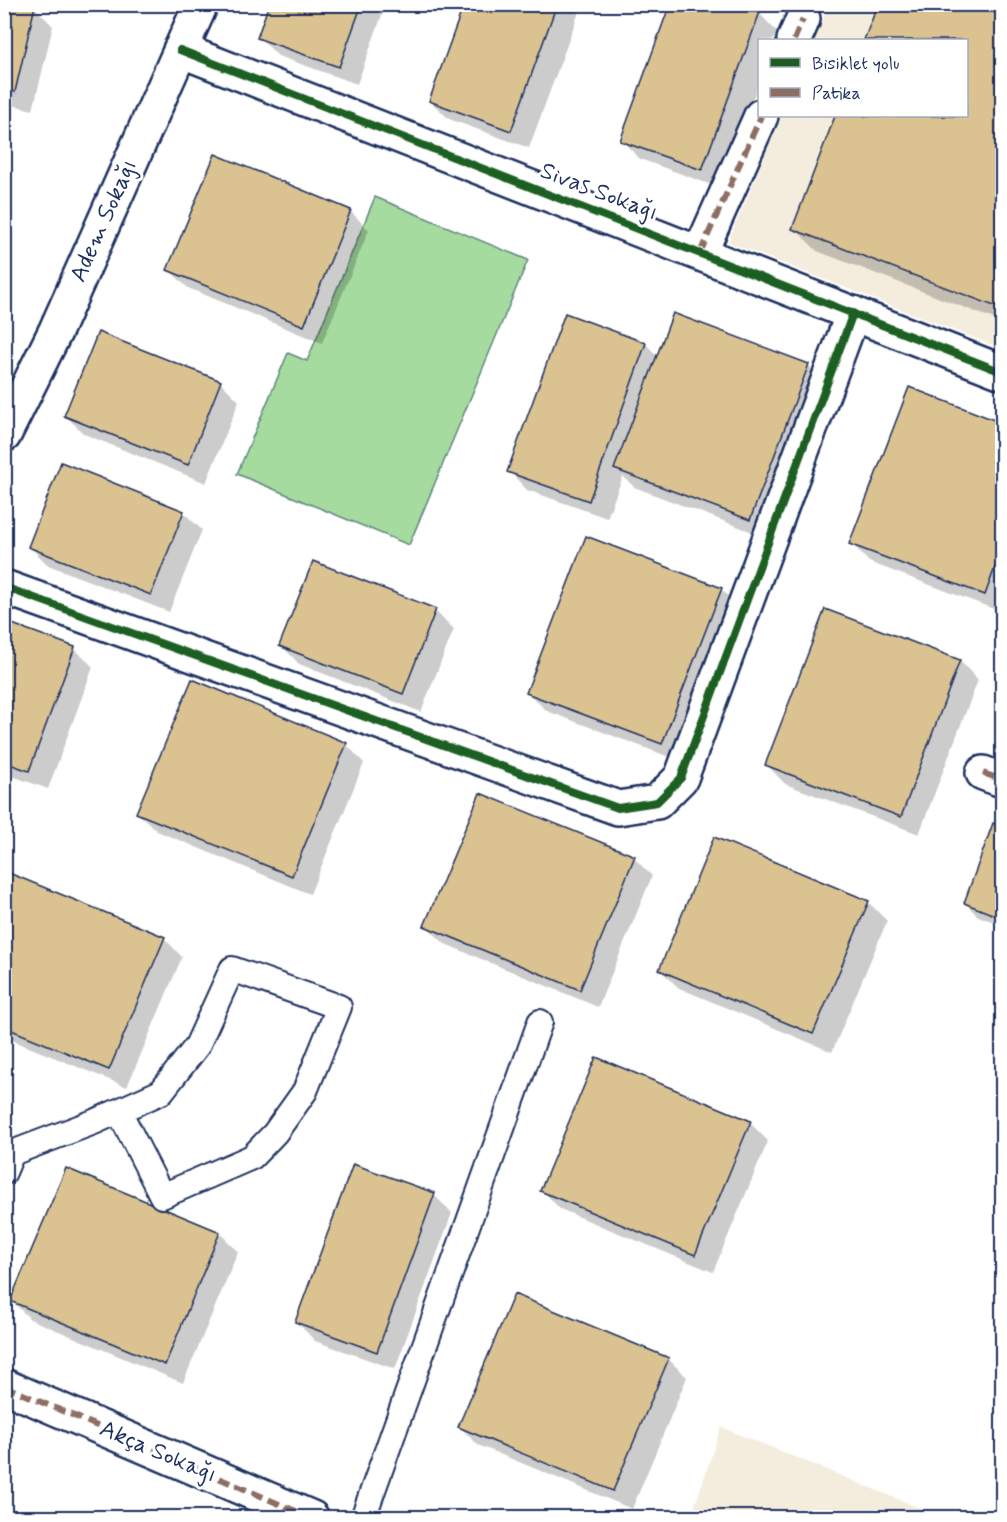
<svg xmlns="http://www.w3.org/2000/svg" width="1007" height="1522" font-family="Mynerve,sans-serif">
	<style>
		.built { fill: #f4edde }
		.green { fill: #a6db9f; stroke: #60857e; stroke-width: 1.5 }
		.shadow { fill: #0003 }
		.building { fill: #dbc291; stroke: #1b2f5e; stroke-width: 1.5 }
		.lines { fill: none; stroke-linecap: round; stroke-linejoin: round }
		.lane-casing { stroke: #1b2f5e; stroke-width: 28 }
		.street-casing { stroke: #1b2f5e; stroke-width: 38 }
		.lane { stroke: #fff; stroke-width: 24 }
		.street { stroke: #fff; stroke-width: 33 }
		.quiet { stroke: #8d6e63; stroke-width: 6; stroke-dasharray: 12 6; stroke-linecap: butt }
		.cycleway-casing { stroke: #fff; stroke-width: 11 }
		.cycleway { stroke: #1b5e20; stroke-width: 8 }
		.labels { text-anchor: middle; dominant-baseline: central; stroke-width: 6; stroke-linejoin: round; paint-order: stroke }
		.street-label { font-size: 24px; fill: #1b2f5e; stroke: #fff }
	</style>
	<rect width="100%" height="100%" fill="#fff"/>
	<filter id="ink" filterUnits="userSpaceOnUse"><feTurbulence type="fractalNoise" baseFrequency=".0167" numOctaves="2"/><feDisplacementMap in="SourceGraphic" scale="12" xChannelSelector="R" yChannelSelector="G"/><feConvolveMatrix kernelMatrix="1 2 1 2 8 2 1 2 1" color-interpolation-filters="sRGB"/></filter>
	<g filter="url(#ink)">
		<path class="built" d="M 804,5 L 1002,5 L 1002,349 L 728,242 L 782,116 L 966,116 L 966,40 L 814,40 L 826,12 Z
			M 721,1427 L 942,1517 L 691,1517 Z"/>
		<path class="green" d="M 375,197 L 528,260 L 409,545 L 237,474 L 288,353 L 307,361 Z"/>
		<path class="shadow" d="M 4,4 L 21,4 L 35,8 L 53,26 L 33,110 L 4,103 Z
			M 271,4 L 386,4 L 357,84 L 278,56 L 259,37 Z
			M 465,4 L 582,4 L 529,148 L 449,119 L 430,101 Z
			M 879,4 L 1002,4 L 1002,322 L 817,251 L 794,228 L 837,116 L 966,116 L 966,40 L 866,40 Z
			M 759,13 L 777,32 L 774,40 L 760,40 L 760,80 L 720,188 L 640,159 L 622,141 Z
			M 4,126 L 11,132 L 4,159 Z
			M 350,211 L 369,230 L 322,343 L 188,288 L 169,270 Z
			M 646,344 L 658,357 L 808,365 L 827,384 L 768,538 L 634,487 L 623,476 L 607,518 L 527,490 L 509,471 Z
			M 220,382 L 239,401 L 206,483 L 84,434 L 66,416 Z
			M 909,389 L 1002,424 L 1002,612 L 869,562 L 851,543 Z
			M 183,512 L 202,530 L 169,612 L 48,565 L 29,546 Z
			M 721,589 L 739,607 L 680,761 L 547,711 L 528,693 Z
			M 435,611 L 454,629 L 421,712 L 299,664 L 281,645 Z
			M 826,611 L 960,661 L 978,680 L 919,834 L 785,784 L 767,765 Z
			M 4,623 L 75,649 L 93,667 L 48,789 L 4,773 Z
			M 346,744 L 364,763 L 310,894 L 157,831 L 138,813 Z
			M 994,825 L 1002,828 L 1002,925 L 978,916 L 965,903 Z
			M 634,858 L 652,876 L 598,1007 L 445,944 L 426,926 Z
			M 4,888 L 164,938 L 182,957 L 127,1087 L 4,1037 Z
			M 868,902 L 887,921 L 832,1052 L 679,988 L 660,970 Z
			M 750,1123 L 768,1141 L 713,1272 L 560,1209 L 542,1190 Z
			M 66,1170 L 220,1233 L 238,1252 L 183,1383 L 30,1319 L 12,1301 Z
			M 434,1195 L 452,1213 L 395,1369 L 315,1341 L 297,1322 Z
			M 668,1359 L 687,1377 L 632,1509 L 478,1445 L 460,1427 Z"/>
		<path class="building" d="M 4,4 L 35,6 L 15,92 L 4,90 Z
			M 269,4 L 362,4 L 339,67 L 257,38 Z
			M 464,4 L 557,4 L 511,131 L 429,101 Z
			M 670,4 L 739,4 L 760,12 L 702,170 L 620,141 Z
			M 878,4 L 1002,4 L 1002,309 L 792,229 L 835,116 L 966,116 L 966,40 L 864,40 Z
			M 215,154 L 351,210 L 304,326 L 167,270 Z
			M 565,313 L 646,343 L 589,501 L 507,472 Z
			M 673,313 L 809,364 L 750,520 L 614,469 Z
			M 98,332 L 221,381 L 188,465 L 64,416 Z
			M 909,387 L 1002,423 L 1002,548 L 985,595 L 849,544 Z
			M 61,462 L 184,511 L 151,595 L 28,547 Z
			M 586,536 L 722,588 L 662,744 L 526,693 Z
			M 313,561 L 436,609 L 403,694 L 279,646 Z
			M 825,609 L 960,660 L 901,817 L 765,765 Z
			M 4,621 L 75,647 L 29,771 L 4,762 Z
			M 192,679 L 347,743 L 292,876 L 136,813 Z
			M 480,793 L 635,856 L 580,990 L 424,926 Z
			M 993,823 L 1002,827 L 1002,918 L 964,903 Z
			M 714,837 L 869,901 L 813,1034 L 659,970 Z
			M 9,873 L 165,937 L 109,1070 L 4,1027 L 4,884 Z
			M 596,1057 L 751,1121 L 695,1255 L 540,1191 Z
			M 353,1164 L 435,1193 L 377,1352 L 295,1322 Z
			M 66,1168 L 220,1232 L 165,1365 L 10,1301 Z
			M 514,1294 L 669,1358 L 613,1491 L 458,1427 Z"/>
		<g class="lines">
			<g class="lane-casing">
				<path id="lane" d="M 4,1172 L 12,1153 L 94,1122 L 161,1092 L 197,1046 L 232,969 L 339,1007 L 305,1091 L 275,1133 L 252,1157 L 162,1196 L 119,1111
					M 363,1518 L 540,1022"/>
			</g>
			<g class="street-casing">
				<path id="street" d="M 794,40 L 803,19
					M 180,50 L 1002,372
					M 700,253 L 761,116
					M 4,435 L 56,330 L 201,4
					M 4,587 L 618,808 L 657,802 L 681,778 L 853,313
					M 983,773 L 1002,780
					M 4,1386 L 312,1518"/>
			</g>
			<use href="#lane" class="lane"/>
			<use href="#street" class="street"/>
			<path class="quiet" d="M 794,40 L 803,19
				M 700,253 L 761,116
				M 983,773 L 1002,780
				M 4,1386 L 312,1518"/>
			<g class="cycleway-casing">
				<path id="cycleway" d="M 180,50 L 1002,372
					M 4,587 L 618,808 L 657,802 L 681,778 L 853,313"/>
			</g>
			<use href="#cycleway" class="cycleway"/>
		</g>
	</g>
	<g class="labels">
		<g class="street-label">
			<text transform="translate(599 192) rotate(21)">Sivas Sokağı</text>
			<text transform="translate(104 221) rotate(-66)">Adem Sokağı</text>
			<text transform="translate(158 1452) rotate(23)">Akça Sokağı</text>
		</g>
	</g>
	<rect width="1007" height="1522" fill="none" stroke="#fff" stroke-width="24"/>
	<rect x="12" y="12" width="983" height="1498" fill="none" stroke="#1b2f5e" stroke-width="2" filter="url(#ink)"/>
	<rect x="758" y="39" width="210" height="78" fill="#ffffff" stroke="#a4acbf" stroke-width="1.5"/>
	<rect x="770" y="58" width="30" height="9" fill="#1b5e20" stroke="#a4acbf" stroke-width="1.5"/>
	<text x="812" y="69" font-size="18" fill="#1b2f5e">Bisiklet yolu</text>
	<rect x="770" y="88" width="30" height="9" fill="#8d6e63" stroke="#a4acbf" stroke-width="1.5"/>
	<text x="812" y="99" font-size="18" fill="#1b2f5e">Patika</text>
</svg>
